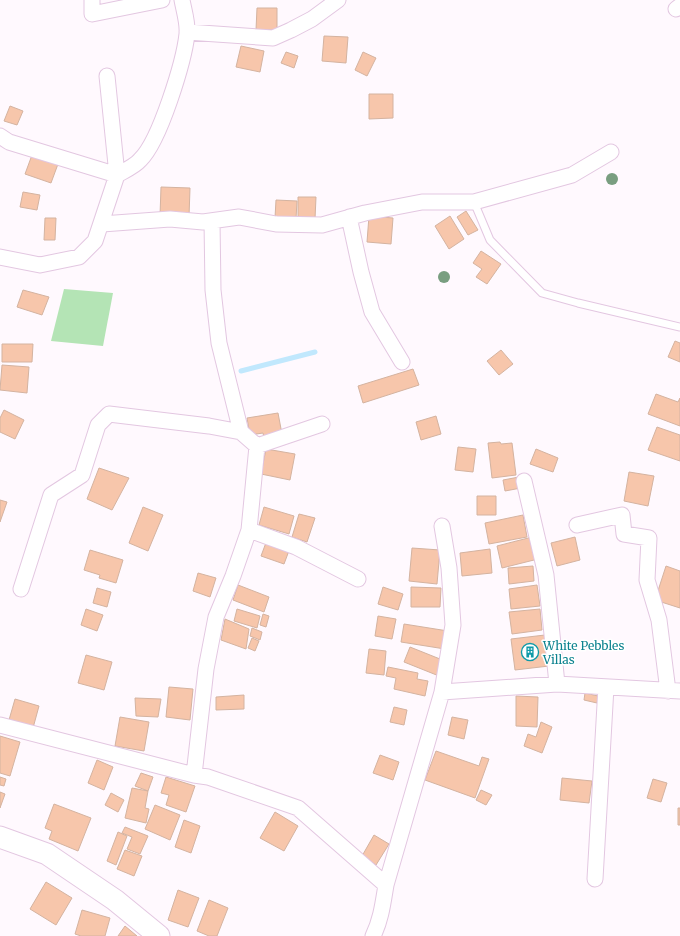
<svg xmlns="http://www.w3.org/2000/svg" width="680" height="936" font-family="Merriweather,serif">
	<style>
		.green { fill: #b4e4b5 }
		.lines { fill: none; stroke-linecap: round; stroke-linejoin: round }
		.stream { stroke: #c1e8fd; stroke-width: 5 }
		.building { fill: #f7c6ab; stroke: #d4b3a0 }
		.service-casing { stroke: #e3c7e1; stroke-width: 9 }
		.minor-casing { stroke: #e3c7e1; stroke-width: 17 }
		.secondary-casing { stroke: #e3c7e1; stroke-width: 23 }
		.service { stroke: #fff; stroke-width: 7 }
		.minor { stroke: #fff; stroke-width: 15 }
		.secondary { stroke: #fff; stroke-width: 21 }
		.tree { fill: #799e80 }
		.labels { text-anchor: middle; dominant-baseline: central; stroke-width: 3; stroke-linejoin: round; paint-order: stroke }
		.culture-label { font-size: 12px; fill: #0d838f; stroke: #fff; text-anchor: start }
	</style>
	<rect width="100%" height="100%" fill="#fff9fe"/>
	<path class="green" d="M 64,289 L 113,293 L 103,346 L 51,341 Z"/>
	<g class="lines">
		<path class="stream" d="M 241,371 L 315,352"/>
	</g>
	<path class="building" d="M 257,8 L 277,8 L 277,30 L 256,30 Z
		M 324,36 L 348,37 L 346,63 L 322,61 Z
		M 241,46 L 264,51 L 260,72 L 236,67 Z
		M 286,52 L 298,56 L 294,68 L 281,63 Z
		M 363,52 L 376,58 L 367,76 L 355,70 Z
		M 369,94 L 393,94 L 393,118 L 369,119 Z
		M 10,106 L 23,111 L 17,125 L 4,121 Z
		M 32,155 L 58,164 L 51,183 L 25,174 Z
		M 161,187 L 190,188 L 189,217 L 160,216 Z
		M 23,192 L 40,195 L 37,210 L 20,207 Z
		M 298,197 L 316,197 L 315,219 L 298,218 Z
		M 276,200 L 297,201 L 296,219 L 275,218 Z
		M 466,211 L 478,230 L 468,235 L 457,217 Z
		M 369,216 L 393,218 L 391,244 L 367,242 Z
		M 450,216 L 464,239 L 449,249 L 435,226 Z
		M 45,218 L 56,218 L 55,240 L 44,240 Z
		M 481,251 L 501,264 L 487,284 L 476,277 L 482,269 L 473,263 Z
		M 23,290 L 49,297 L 42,315 L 17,307 Z
		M 675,341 L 680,343 L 680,362 L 668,357 Z
		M 2,344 L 33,344 L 32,362 L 2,362 Z
		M 501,350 L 513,364 L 499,375 L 487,361 Z
		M 2,365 L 29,367 L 27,393 L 0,390 Z
		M 413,369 L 419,385 L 363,403 L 358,386 Z
		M 656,394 L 678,402 L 680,398 L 680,426 L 648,414 Z
		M 4,410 L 24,420 L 15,439 L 0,432 L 0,418 Z
		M 278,413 L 282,434 L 264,438 L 263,433 L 250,435 L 247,418 Z
		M 436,416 L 441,434 L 421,440 L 416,422 Z
		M 657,427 L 680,435 L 680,461 L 648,450 Z
		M 500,442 L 501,444 L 512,443 L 516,475 L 492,478 L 488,443 Z
		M 458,447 L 476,449 L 473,472 L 455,470 Z
		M 266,449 L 295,454 L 290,480 L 261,474 Z
		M 536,449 L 558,458 L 553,472 L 530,464 Z
		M 99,468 L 129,478 L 112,510 L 87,499 Z
		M 629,472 L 654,476 L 648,506 L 624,501 Z
		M 519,477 L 521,488 L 505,491 L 503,480 Z
		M 477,496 L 496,496 L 496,515 L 477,515 Z
		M 0,500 L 7,502 L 0,522 Z
		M 143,507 L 163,515 L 148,551 L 129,543 Z
		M 264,507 L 294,516 L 289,534 L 259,525 Z
		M 299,514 L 315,518 L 307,542 L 292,537 Z
		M 523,515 L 527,537 L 489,544 L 485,523 Z
		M 532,537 L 538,559 L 502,568 L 497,546 Z
		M 575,537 L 580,560 L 557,566 L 551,543 Z
		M 267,540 L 290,548 L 284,564 L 261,556 Z
		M 412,548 L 440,550 L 437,584 L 409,581 Z
		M 490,549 L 492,573 L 462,576 L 460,553 Z
		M 90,550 L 123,560 L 116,583 L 99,578 L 100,575 L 84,570 Z
		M 533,566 L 534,581 L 509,584 L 508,568 Z
		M 666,566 L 680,571 L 680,608 L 655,600 Z
		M 198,573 L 216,578 L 210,597 L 193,591 Z
		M 238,585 L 269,597 L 264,612 L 233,600 Z
		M 537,585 L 540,606 L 511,609 L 509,589 Z
		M 383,587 L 403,594 L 398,610 L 378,604 Z
		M 411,587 L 441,588 L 440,607 L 411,607 Z
		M 97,588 L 111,592 L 107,607 L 93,603 Z
		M 86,609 L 103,615 L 97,631 L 81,625 Z
		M 237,609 L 260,616 L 257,628 L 234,621 Z
		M 540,609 L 542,630 L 512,634 L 509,612 Z
		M 263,614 L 269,616 L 266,627 L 260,625 Z
		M 378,616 L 396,619 L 392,639 L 375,636 Z
		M 225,619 L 249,629 L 246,649 L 221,640 Z
		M 404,624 L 448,631 L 445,649 L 401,642 Z
		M 252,628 L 262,632 L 260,640 L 250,636 Z
		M 545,635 L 549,666 L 515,670 L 511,639 Z
		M 252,638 L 259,641 L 255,651 L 248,648 Z
		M 410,647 L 445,661 L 439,676 L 404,662 Z
		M 369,649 L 386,651 L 384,675 L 366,673 Z
		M 86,655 L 112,662 L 104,690 L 78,683 Z
		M 388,667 L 418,673 L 417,679 L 428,681 L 425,696 L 394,689 L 396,678 L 386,676 Z
		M 169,687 L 193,689 L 190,720 L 166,717 Z
		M 585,693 L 598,696 L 597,703 L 584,700 Z
		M 244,695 L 244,709 L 216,710 L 216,697 Z
		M 516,696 L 538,697 L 537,727 L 516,726 Z
		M 135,698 L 161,699 L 158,717 L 136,716 Z
		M 15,699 L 39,706 L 33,728 L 9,720 Z
		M 394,707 L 407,710 L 404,725 L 390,722 Z
		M 120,717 L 149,722 L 144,751 L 115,746 Z
		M 452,717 L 468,720 L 464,739 L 448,735 Z
		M 541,722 L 552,727 L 542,753 L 524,746 L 528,734 L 536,737 Z
		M 0,736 L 20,742 L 10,776 L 0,773 Z
		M 436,751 L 479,766 L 482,757 L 489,759 L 475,798 L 425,780 Z
		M 380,755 L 399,762 L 393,780 L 373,773 Z
		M 97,760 L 113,767 L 104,790 L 88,783 Z
		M 141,773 L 153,777 L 148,791 L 135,786 Z
		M 0,777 L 6,779 L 4,786 L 0,785 Z
		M 166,777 L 195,786 L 186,812 L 166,805 L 169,795 L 161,793 Z
		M 562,778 L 592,781 L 589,803 L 560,800 Z
		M 653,779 L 667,783 L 661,802 L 647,798 Z
		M 132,788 L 148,791 L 145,808 L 149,809 L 146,823 L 125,818 Z
		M 481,790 L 492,795 L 486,805 L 476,800 Z
		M 0,792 L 5,794 L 0,808 Z
		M 111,793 L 124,800 L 118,812 L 105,805 Z
		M 54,804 L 91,818 L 78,851 L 49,839 L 52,831 L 45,828 Z
		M 155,805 L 180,815 L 170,840 L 145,829 Z
		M 678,808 L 680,808 L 680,825 L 678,825 Z
		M 275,812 L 298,826 L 284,851 L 260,838 Z
		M 184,820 L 200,826 L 191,853 L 175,847 Z
		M 125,827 L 148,836 L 140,854 L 127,849 L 132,837 L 122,833 Z
		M 118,832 L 127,836 L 116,865 L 107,861 Z
		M 374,835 L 389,844 L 376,865 L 362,856 Z
		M 125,850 L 142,856 L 134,876 L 117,869 Z
		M 46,882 L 72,898 L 56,925 L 30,909 Z
		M 178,890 L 199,898 L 188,927 L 168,920 Z
		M 209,900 L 228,908 L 217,936 L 209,936 L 197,931 Z
		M 82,910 L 110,918 L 105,936 L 81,936 L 75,934 Z
		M 125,926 L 137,936 L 118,936 Z"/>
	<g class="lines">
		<g class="service-casing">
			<path id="service" d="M 474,202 L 490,240 L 542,293 L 578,303 L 680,327"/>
		</g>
		<g class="minor-casing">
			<path id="minor" d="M 92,0 L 92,14 L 162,0
				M 676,9 L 680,6
				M 187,32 L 273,38 L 291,30 L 312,19 L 338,0
				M 0,136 L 9,142 L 117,175 C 124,171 135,166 140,160 C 160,141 184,61 187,34 C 188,23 184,11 182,0
				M 349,217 L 361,272 L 372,312 L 402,362
				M 212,221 L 213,290 L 219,343 L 241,432
				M 102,224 L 170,219 L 203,222 L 239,217 L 276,224 L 322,225 L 365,213 L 422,202 L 474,202 L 572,175 L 611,152
				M 0,257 L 40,265 L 79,257 L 95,241 L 117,175 L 107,76
				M 257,446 L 322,424
				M 524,481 L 546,575 L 557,684
				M 577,525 L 622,515 L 624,534 L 649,538 L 647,580 L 659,620 L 668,691
				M 442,526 L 449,568 L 453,625 L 442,692
				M 249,530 L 296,547 L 358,579
				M 0,725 L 194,775 L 206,669 L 216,617 L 233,576 L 249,530 L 257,446 L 241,432 L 209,426 L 109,414 L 98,425 L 82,475 L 51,495 L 21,589
				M 194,775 L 208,777 L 298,808 L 386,885
				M 595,879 L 606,687
				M 373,936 C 381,920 383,903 386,885 L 442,692 L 557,684 L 680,691"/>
		</g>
		<g class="secondary-casing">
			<path id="secondary" d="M 0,837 L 47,854 L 115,900 L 159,936"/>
		</g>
		<use href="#service" class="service"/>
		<use href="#minor" class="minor"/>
		<use href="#secondary" class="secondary"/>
	</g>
	<g class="tree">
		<circle cx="612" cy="179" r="6"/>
		<circle cx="444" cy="277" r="6"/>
	</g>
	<defs>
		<g id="building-ring" transform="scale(0.9)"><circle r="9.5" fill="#fff" stroke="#0f9aa8" stroke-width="1.5"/><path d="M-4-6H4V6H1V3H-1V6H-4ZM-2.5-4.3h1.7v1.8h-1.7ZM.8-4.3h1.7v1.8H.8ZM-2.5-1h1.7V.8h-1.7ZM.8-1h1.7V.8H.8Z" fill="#0f9aa8"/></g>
	</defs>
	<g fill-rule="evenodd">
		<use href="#building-ring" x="530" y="652"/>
	</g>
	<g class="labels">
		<g class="culture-label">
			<text x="543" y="645">White Pebbles<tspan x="543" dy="14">Villas</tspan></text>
		</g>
	</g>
</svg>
